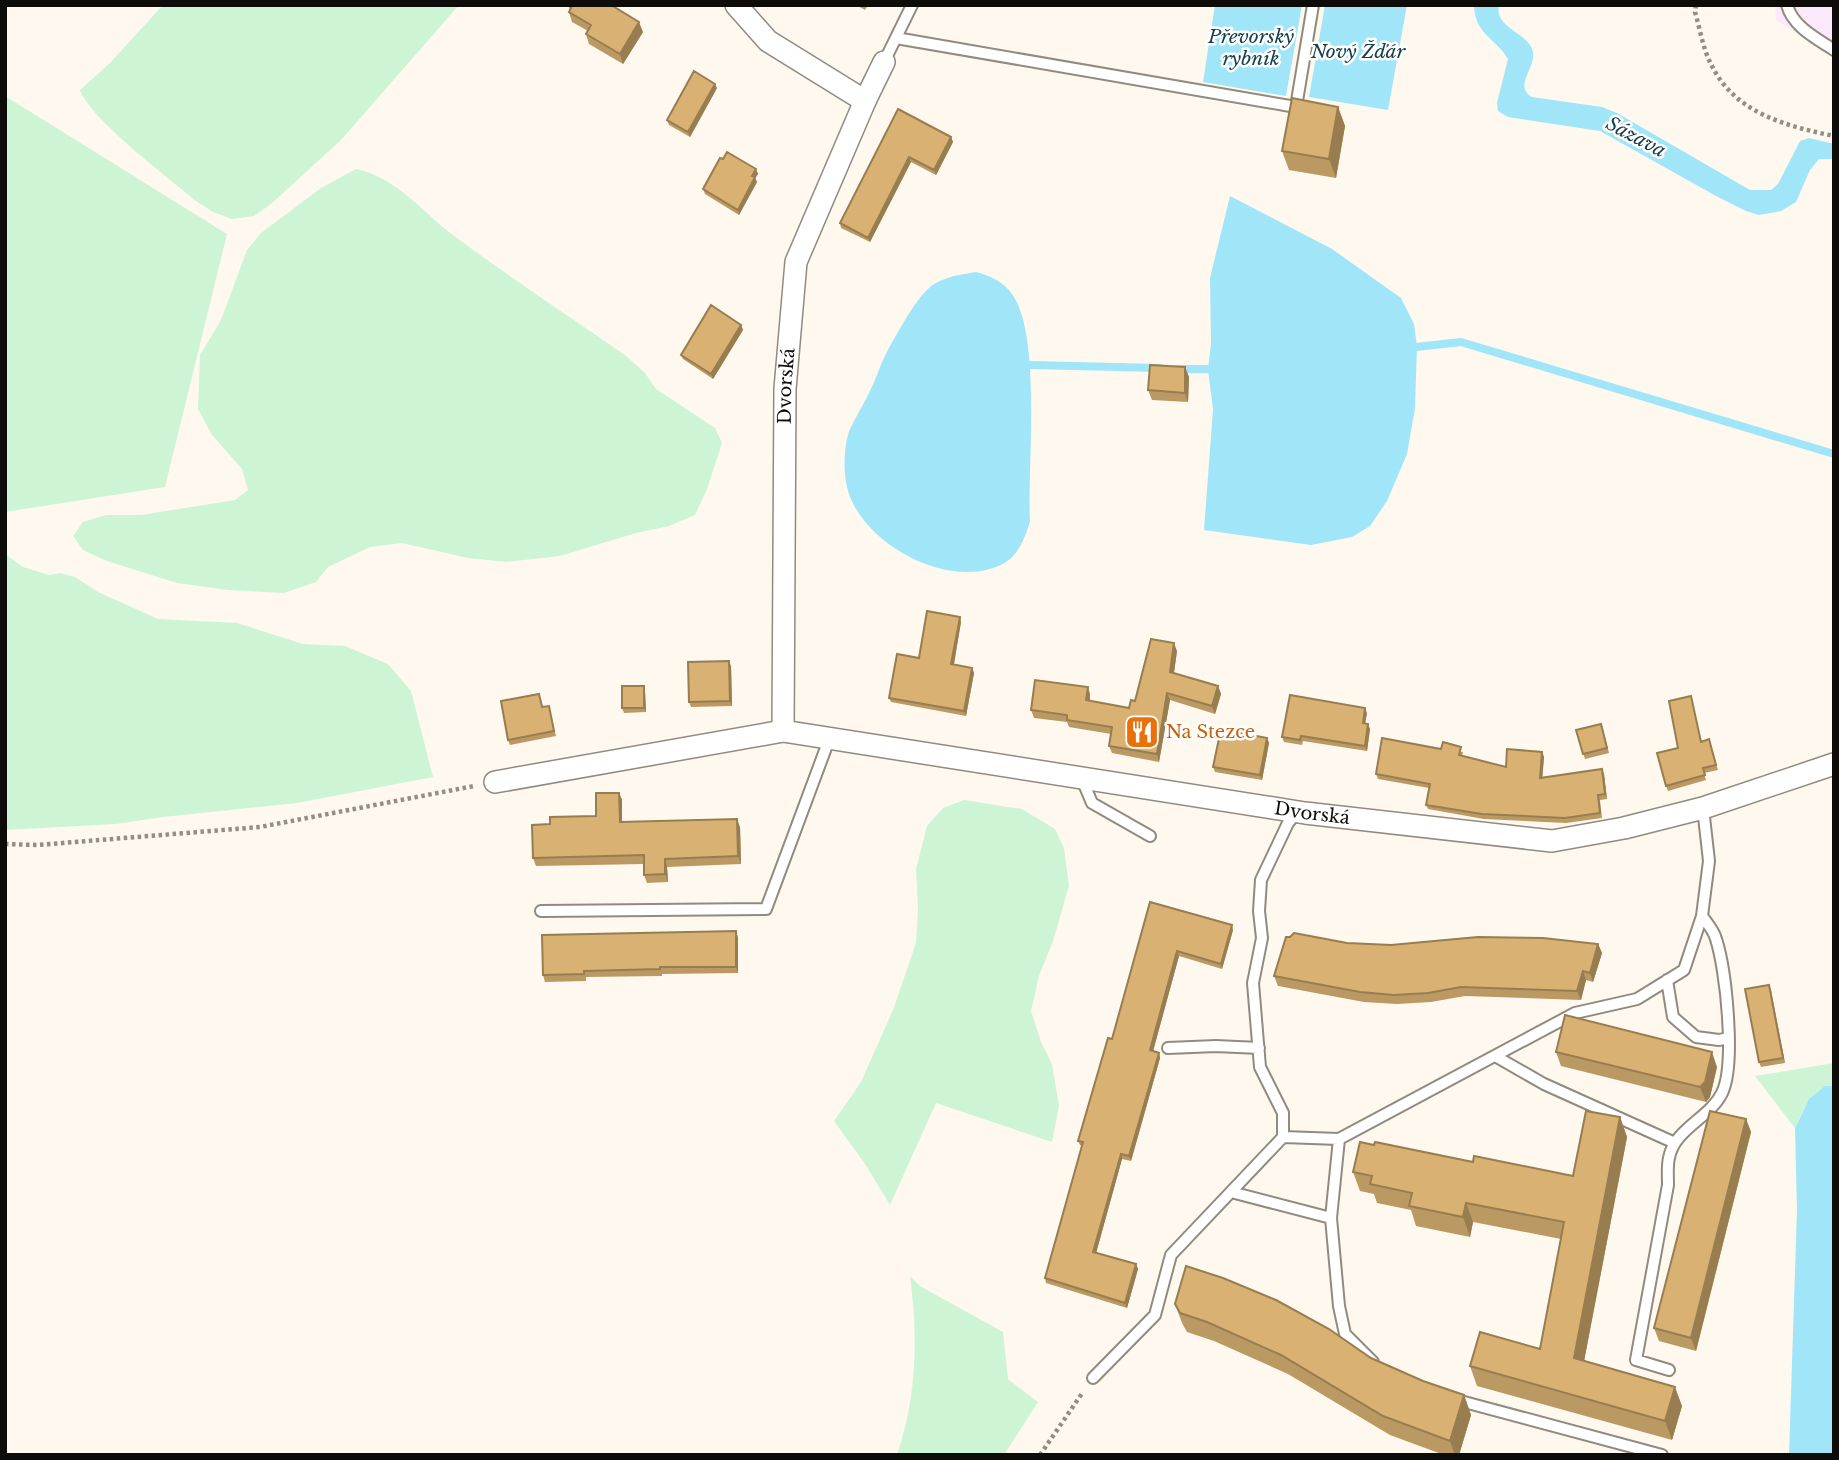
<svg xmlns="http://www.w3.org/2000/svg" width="1839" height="1460" font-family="'Libre Baskerville',serif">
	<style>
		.industrial { fill: #fbe9f9 }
		.green { fill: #cef4d6 }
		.water { fill: #a0e6f8 }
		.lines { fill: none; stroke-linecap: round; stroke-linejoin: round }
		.stream { stroke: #a0e6f8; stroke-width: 8 }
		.lane-casing { stroke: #918b7f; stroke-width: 14 }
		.street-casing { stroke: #918b7f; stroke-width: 24 }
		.path { stroke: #928e87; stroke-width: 4.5; stroke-dasharray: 3.5 3.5; stroke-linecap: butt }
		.lane { stroke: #fff; stroke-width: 10 }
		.street { stroke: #fff; stroke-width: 21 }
		.wall { fill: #bb9963 }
		.shaded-wall { fill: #987d50 }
		.building { fill: #d9b273; stroke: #987d50; stroke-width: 2 }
		.labels { text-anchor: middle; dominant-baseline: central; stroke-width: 5; stroke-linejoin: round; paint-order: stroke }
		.street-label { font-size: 18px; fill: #0e0c08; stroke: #fff }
		.food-label { font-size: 18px; fill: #c56008; stroke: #fff; text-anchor: start }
		.water-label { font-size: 19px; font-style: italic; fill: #15404a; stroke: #fff }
	</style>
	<rect width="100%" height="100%" fill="#fef8ee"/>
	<path class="industrial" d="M 1775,5 L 1834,5 L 1834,57 L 1776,20 Z"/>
	<path class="green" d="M 163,5 L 459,5 L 341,140 L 271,204 L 254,216 L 232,219 L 213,212 L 196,201 C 168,177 91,120 80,90 L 110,63 Z
		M 5,96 L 227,234 L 165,487 L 5,512 Z
		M 356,169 C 399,178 423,214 457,238 C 512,279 569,316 625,355 L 645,373 L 656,389 L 715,428 L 722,443 L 707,489 L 695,515 L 669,526 L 636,533 L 560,556 L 506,562 L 468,558 L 402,543 L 370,547 L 328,567 L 316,582 L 284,593 L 228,590 L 177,583 L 107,561 L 83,550 L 73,536 L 83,522 L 106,515 L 141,515 L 235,500 L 248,490 L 242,469 L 212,435 L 198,409 L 200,355 L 221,320 L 247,250 L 261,233 L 321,188 Z
		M 5,554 L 23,567 L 49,575 L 60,573 L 75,577 L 98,592 L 158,619 L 237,623 L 303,644 L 345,646 L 388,664 L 411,691 L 433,777 L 297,803 L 163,817 L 116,824 L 5,830 Z
		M 964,800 L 1022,809 L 1055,829 L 1064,848 L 1069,886 L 1053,941 L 1039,976 L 1031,1011 L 1041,1042 L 1052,1064 L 1059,1106 L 1052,1142 L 936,1103 L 890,1205 L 865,1164 L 834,1121 L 861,1082 L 893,1010 L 916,943 L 918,908 L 916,869 L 927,826 L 943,808 Z
		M 1834,1063 L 1834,1086 C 1812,1087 1803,1110 1795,1128 L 1755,1076 Z
		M 910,1276 L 920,1286 L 1003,1332 L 1008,1379 L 1038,1402 L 1004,1455 L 897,1455 C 917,1396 918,1337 910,1276 Z"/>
	<path class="water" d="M 1215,5 L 1302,5 L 1286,96 L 1203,82 Z
		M 1325,5 L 1407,5 L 1388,110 L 1309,97 Z
		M 1474,5 L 1499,5 C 1494,29 1529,32 1533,52 C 1536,68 1513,86 1532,97 L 1602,107 L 1617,113 L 1750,190 L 1771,190 L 1778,184 L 1800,141 L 1809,138 L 1834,144 L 1834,159 L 1819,159 L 1810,170 L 1796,202 L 1781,211 L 1759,215 L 1746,211 L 1716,196 L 1600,131 L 1508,117 L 1498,111 L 1497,103 L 1508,59 C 1495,37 1475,35 1474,5 Z
		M 1230,196 L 1332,249 L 1401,298 L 1414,324 L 1417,346 L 1415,408 L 1407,454 L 1387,501 L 1370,526 L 1352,537 L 1311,545 L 1204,530 L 1213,409 L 1208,370 L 1211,343 L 1210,278 Z
		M 976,272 C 990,276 1003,281 1012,294 C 1042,336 1027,467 1030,522 C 1025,536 1020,553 1006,562 C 953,594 860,544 847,487 C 843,471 844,444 850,429 C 856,416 864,404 870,391 C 877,377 881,362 889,348 C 898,332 914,302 927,290 C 939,277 960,275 976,272 Z
		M 1825,1086 L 1834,1086 L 1834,1455 L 1789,1455 L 1797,1210 L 1795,1128 L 1809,1099 Z"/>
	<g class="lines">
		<path class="stream" d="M 1407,348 L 1461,342 L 1834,454
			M 1030,365 L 1160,368
			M 1177,369 L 1216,369"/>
		<g class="lane-casing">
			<path id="lane" d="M 1787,5 C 1793,27 1816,38 1834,50
				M 896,38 L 1296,107 L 1313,5
				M 884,62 L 912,5
				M 1081,777 L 1092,803 L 1150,836
				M 541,911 L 766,909 L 830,737
				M 1667,980 L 1673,1017 L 1696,1037 L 1719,1040 L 1729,1038
				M 1168,1048 L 1216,1046 L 1259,1048
				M 1495,1056 L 1544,1084 L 1675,1143
				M 1283,1137 L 1283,1113 L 1260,1067 L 1253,983 L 1262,938 L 1259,911 L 1261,880 L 1288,823 L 1297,812
				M 1339,1139 L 1331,1218 L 1339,1306 L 1345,1334 L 1373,1362
				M 1231,1192 L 1331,1218
				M 1669,1370 L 1636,1360 L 1668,1185 C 1668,1176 1667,1166 1669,1158 C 1674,1129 1710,1118 1722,1093 C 1736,1064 1726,970 1716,939 C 1714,931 1707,923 1702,916
				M 1093,1378 L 1155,1315 L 1171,1255 L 1283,1137 L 1339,1139 L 1575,1013 L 1637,999 L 1684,970 L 1702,916 L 1709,861 L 1703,808
				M 1453,1399 L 1662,1455"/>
		</g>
		<g class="street-casing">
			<g id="street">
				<path d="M 736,5 L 768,41 L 865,101"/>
				<path id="s1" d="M 783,731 L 785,389 L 796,262 L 865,101 L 884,62"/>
				<path id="s2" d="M 495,782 L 783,731 L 1305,813 L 1552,841 L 1624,828 L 1703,808 L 1834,764"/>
			</g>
		</g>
		<path class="path" d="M 1696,5 L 1695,12 C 1700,29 1703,49 1711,64 C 1734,113 1786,126 1834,136
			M 5,844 L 38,845 L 260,827 L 474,786
			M 1040,1455 L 1083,1392"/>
		<use href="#lane" class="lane"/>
		<use href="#street" class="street"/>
	</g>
	<path class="wall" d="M 568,5 L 611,5 L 643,32 L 623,64 L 589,44 L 586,34 L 588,31 L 572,22 L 569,12 L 570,10 Z
		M 856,5 L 868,5 L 865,10 Z
		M 717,88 L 690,137 L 669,125 L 667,120 Z
		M 1338,107 L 1345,126 L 1336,178 L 1289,170 L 1282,151 Z
		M 898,109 L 951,137 L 953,142 L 936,175 L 911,162 L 870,242 L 841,228 L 840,223 Z
		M 756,169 L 758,174 L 755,178 L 757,182 L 739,215 L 705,194 L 703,189 Z
		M 741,325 L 743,330 L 713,379 L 683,359 L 681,355 Z
		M 1185,367 L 1189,377 L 1188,402 L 1152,400 L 1148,390 Z
		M 961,622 L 954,664 L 972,668 L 974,673 L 966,716 L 891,702 L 889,698 L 919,658 Z
		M 1177,651 L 1174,673 L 1218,686 L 1221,694 L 1215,714 L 1170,700 L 1159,762 L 1112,753 L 1109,746 L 1111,734 L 1069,727 L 1067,722 L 1034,718 L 1031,710 L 1090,694 L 1090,701 L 1129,708 Z
		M 731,666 L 732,706 L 691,707 L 689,702 Z
		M 645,691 L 646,712 L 624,713 L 622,708 Z
		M 539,694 L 543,707 L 549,706 L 556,736 L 510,745 L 508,740 Z
		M 1691,696 L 1701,741 L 1709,739 L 1718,770 L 1704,773 L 1706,780 L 1668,791 L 1666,786 L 1678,748 Z
		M 1367,713 L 1365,724 L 1370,729 L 1367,751 L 1303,741 L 1302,745 L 1284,742 L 1282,737 Z
		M 1603,729 L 1609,753 L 1585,759 L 1576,730 Z
		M 1267,738 L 1269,743 L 1262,780 L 1215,772 L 1213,767 Z
		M 1441,749 L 1463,752 L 1462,756 L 1506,767 L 1542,752 L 1544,757 L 1542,777 L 1604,774 L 1607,799 L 1600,800 L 1602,818 L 1566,823 L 1484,819 L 1428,809 L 1426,805 L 1429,788 L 1378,779 L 1376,774 Z
		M 619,793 L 622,800 L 622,822 L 740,827 L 741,864 L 667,867 L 668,882 L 647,883 L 644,875 L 644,864 L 536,866 L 533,858 L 550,824 L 596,816 Z
		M 1150,902 L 1233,930 L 1222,969 L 1179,956 L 1153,1051 L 1159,1053 L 1160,1058 L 1131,1161 L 1122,1159 L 1096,1253 L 1136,1264 L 1138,1269 L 1127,1308 L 1046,1283 L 1045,1278 L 1082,1146 L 1080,1145 L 1078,1141 L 1112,1039 Z
		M 738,937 L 738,973 L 662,974 L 662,976 L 586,977 L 586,981 L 545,982 L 543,975 Z
		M 1347,943 L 1391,945 L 1598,944 L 1602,953 L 1593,982 L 1586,980 L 1581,1000 L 1465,996 L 1431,1002 L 1397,1004 L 1364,1002 L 1278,986 L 1274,976 Z
		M 1769,985 L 1785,1063 L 1761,1067 L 1759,1062 Z
		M 1556,1052 L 1717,1067 L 1710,1097 L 1706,1102 L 1561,1066 Z
		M 1620,1117 L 1627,1137 L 1584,1361 L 1682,1406 L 1672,1440 L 1477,1386 L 1470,1366 L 1540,1349 L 1561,1239 L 1473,1222 L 1470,1237 L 1416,1226 L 1411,1210 L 1377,1203 L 1374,1194 L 1360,1191 L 1353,1172 L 1473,1162 L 1573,1176 Z
		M 1746,1119 L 1751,1132 L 1696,1351 L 1659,1341 L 1654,1328 Z
		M 1175,1304 L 1371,1358 L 1423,1381 L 1464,1395 L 1471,1415 L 1459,1455 L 1444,1455 L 1390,1435 L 1288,1374 L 1214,1341 L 1187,1332 L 1182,1323 Z"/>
	<path class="shaded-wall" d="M 639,22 L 643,32 L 623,64 L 620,54 Z
		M 715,84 L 717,88 L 690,137 L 688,132 Z
		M 1338,107 L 1345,126 L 1336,178 L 1329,159 Z
		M 951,137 L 953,142 L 936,175 L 934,170 Z
		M 909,157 L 911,162 L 870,242 L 868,238 Z
		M 756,169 L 758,174 L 755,178 L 757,182 L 739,215 L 738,210 Z
		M 741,325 L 743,330 L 713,379 L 711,374 Z
		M 1185,367 L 1189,377 L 1188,402 L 1185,393 Z
		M 960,617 L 961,622 L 953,669 L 951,664 Z
		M 1174,643 L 1177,651 L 1173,679 L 1170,672 Z
		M 729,661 L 731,666 L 732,706 L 730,701 Z
		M 972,668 L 974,673 L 966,716 L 964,711 Z
		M 644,686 L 645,691 L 646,712 L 644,708 Z
		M 1218,686 L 1221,694 L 1215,714 L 1212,706 Z
		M 1088,687 L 1090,694 L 1089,708 L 1086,700 Z
		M 1167,693 L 1170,700 L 1159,762 L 1157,754 Z
		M 1365,708 L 1367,713 L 1364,728 L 1363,723 Z
		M 1368,724 L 1370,729 L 1367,751 L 1365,746 Z
		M 1267,738 L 1269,743 L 1262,780 L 1260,775 Z
		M 1542,752 L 1544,757 L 1542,783 L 1540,778 Z
		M 1602,769 L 1604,774 L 1607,799 L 1605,794 Z
		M 619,793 L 622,800 L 622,830 L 620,822 Z
		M 737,819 L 740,827 L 741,864 L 738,856 Z
		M 665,859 L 667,867 L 668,882 L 665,874 Z
		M 1232,925 L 1233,930 L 1222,969 L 1221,964 Z
		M 736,931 L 738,937 L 738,973 L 736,967 Z
		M 1598,944 L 1602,953 L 1593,982 L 1590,973 Z
		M 1177,951 L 1179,956 L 1152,1055 L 1150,1050 Z
		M 1583,971 L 1586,980 L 1581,1000 L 1577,991 Z
		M 1769,985 L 1771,990 L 1785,1063 L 1783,1058 Z
		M 1712,1052 L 1717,1067 L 1710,1097 L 1706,1102 L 1700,1087 Z
		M 1159,1053 L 1160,1058 L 1131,1161 L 1129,1156 Z
		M 1620,1117 L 1627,1137 L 1581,1377 L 1574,1358 Z
		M 1746,1119 L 1751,1132 L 1696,1351 L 1691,1338 Z
		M 1121,1154 L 1122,1159 L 1095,1257 L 1093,1252 Z
		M 1466,1203 L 1473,1222 L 1470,1237 L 1463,1217 Z
		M 1136,1264 L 1138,1269 L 1127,1308 L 1125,1303 Z
		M 1675,1387 L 1682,1406 L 1672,1440 L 1665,1421 Z
		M 1464,1395 L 1471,1415 L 1459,1455 L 1455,1455 L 1450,1441 Z"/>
	<path class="building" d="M 570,5 L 611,5 L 639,22 L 620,54 L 586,34 L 591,25 L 569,12 L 572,6 Z
		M 694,71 L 715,84 L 688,132 L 667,120 Z
		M 1292,98 L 1338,107 L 1329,159 L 1282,151 Z
		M 898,109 L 951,137 L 934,170 L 909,157 L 868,238 L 840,223 Z
		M 727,152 L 756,169 L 752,176 L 755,177 L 738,210 L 703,189 L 720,158 L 723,159 Z
		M 711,305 L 741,325 L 711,374 L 681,355 Z
		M 1150,365 L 1185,367 L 1185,393 L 1148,390 Z
		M 927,611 L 960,617 L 951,664 L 972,668 L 964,711 L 889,698 L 897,654 L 919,658 Z
		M 1151,639 L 1174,643 L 1170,672 L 1218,686 L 1212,706 L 1167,693 L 1157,754 L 1109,746 L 1112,727 L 1067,720 L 1067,715 L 1031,710 L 1035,680 L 1088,687 L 1086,700 L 1129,708 L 1131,700 L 1135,701 Z
		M 729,661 L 730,701 L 689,702 L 688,662 Z
		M 622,686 L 644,686 L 644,708 L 622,708 Z
		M 539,694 L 542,707 L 549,706 L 554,731 L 508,740 L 501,701 Z
		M 1290,695 L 1365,708 L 1363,723 L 1368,724 L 1365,746 L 1301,736 L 1300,740 L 1282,737 Z
		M 1691,696 L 1701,742 L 1709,739 L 1716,765 L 1703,768 L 1705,775 L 1666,786 L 1657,753 L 1678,748 L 1669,701 Z
		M 1601,724 L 1607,748 L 1583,754 L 1576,730 Z
		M 1221,729 L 1267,738 L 1260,775 L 1213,767 Z
		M 1382,738 L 1441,749 L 1443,742 L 1461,747 L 1459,755 L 1506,767 L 1507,749 L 1542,752 L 1540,778 L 1602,769 L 1605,794 L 1598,795 L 1600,813 L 1565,818 L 1482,814 L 1426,805 L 1430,784 L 1376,774 Z
		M 596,793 L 619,793 L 620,822 L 737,819 L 738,856 L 665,859 L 665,874 L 644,875 L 644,855 L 533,858 L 532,825 L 550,824 L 550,817 L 596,816 Z
		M 1150,902 L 1232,925 L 1221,964 L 1177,951 L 1150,1050 L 1159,1053 L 1129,1156 L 1121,1154 L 1093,1252 L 1136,1264 L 1125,1303 L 1045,1278 L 1083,1142 L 1078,1141 L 1108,1038 L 1112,1039 Z
		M 736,931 L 736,967 L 660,967 L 660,969 L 584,971 L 584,974 L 543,975 L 542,935 Z
		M 1294,933 L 1347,943 L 1391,945 L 1478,937 L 1543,938 L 1598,944 L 1590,973 L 1583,971 L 1577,991 L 1461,987 L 1428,993 L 1394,995 L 1360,992 L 1274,976 L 1286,937 L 1290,937 Z
		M 1769,985 L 1783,1058 L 1759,1062 L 1745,989 Z
		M 1565,1015 L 1712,1052 L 1705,1082 L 1700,1087 L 1556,1052 Z
		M 1586,1111 L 1620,1117 L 1574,1358 L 1675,1387 L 1665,1421 L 1470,1366 L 1480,1332 L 1540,1349 L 1564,1222 L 1466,1203 L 1463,1217 L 1409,1206 L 1412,1193 L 1370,1184 L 1372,1176 L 1353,1172 L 1360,1142 L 1374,1145 L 1375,1142 L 1473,1162 L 1474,1156 L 1573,1176 Z
		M 1710,1111 L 1746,1119 L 1691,1338 L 1654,1328 Z
		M 1186,1266 L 1223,1278 L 1276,1300 L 1329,1329 L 1371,1358 L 1423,1381 L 1464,1395 L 1450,1441 L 1383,1416 L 1281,1355 L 1207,1322 L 1180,1313 L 1175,1304 Z"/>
	<defs>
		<g id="restaurant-square" transform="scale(1.75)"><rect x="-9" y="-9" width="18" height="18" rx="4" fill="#e8710a" stroke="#fff"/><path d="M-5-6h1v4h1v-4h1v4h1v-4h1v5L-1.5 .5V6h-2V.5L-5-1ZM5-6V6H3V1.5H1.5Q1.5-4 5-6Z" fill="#fff"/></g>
	</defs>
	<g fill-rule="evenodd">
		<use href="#restaurant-square" x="1142" y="732"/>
	</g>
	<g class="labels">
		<g class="street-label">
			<text stroke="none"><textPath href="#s1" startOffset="345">Dvorská</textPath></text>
			<text stroke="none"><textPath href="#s2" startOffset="828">Dvorská</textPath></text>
		</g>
		<g class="food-label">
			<text x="1166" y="732">Na Stezce</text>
		</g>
		<g class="water-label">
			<text x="1251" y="36">Převorský<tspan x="1251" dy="22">rybník</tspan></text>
			<text x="1358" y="51">Nový Žďár</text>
			<text transform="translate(1636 137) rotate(28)">Sázava</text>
		</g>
	</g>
	<rect width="1839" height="1460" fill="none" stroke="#0e0c08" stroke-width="14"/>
</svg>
